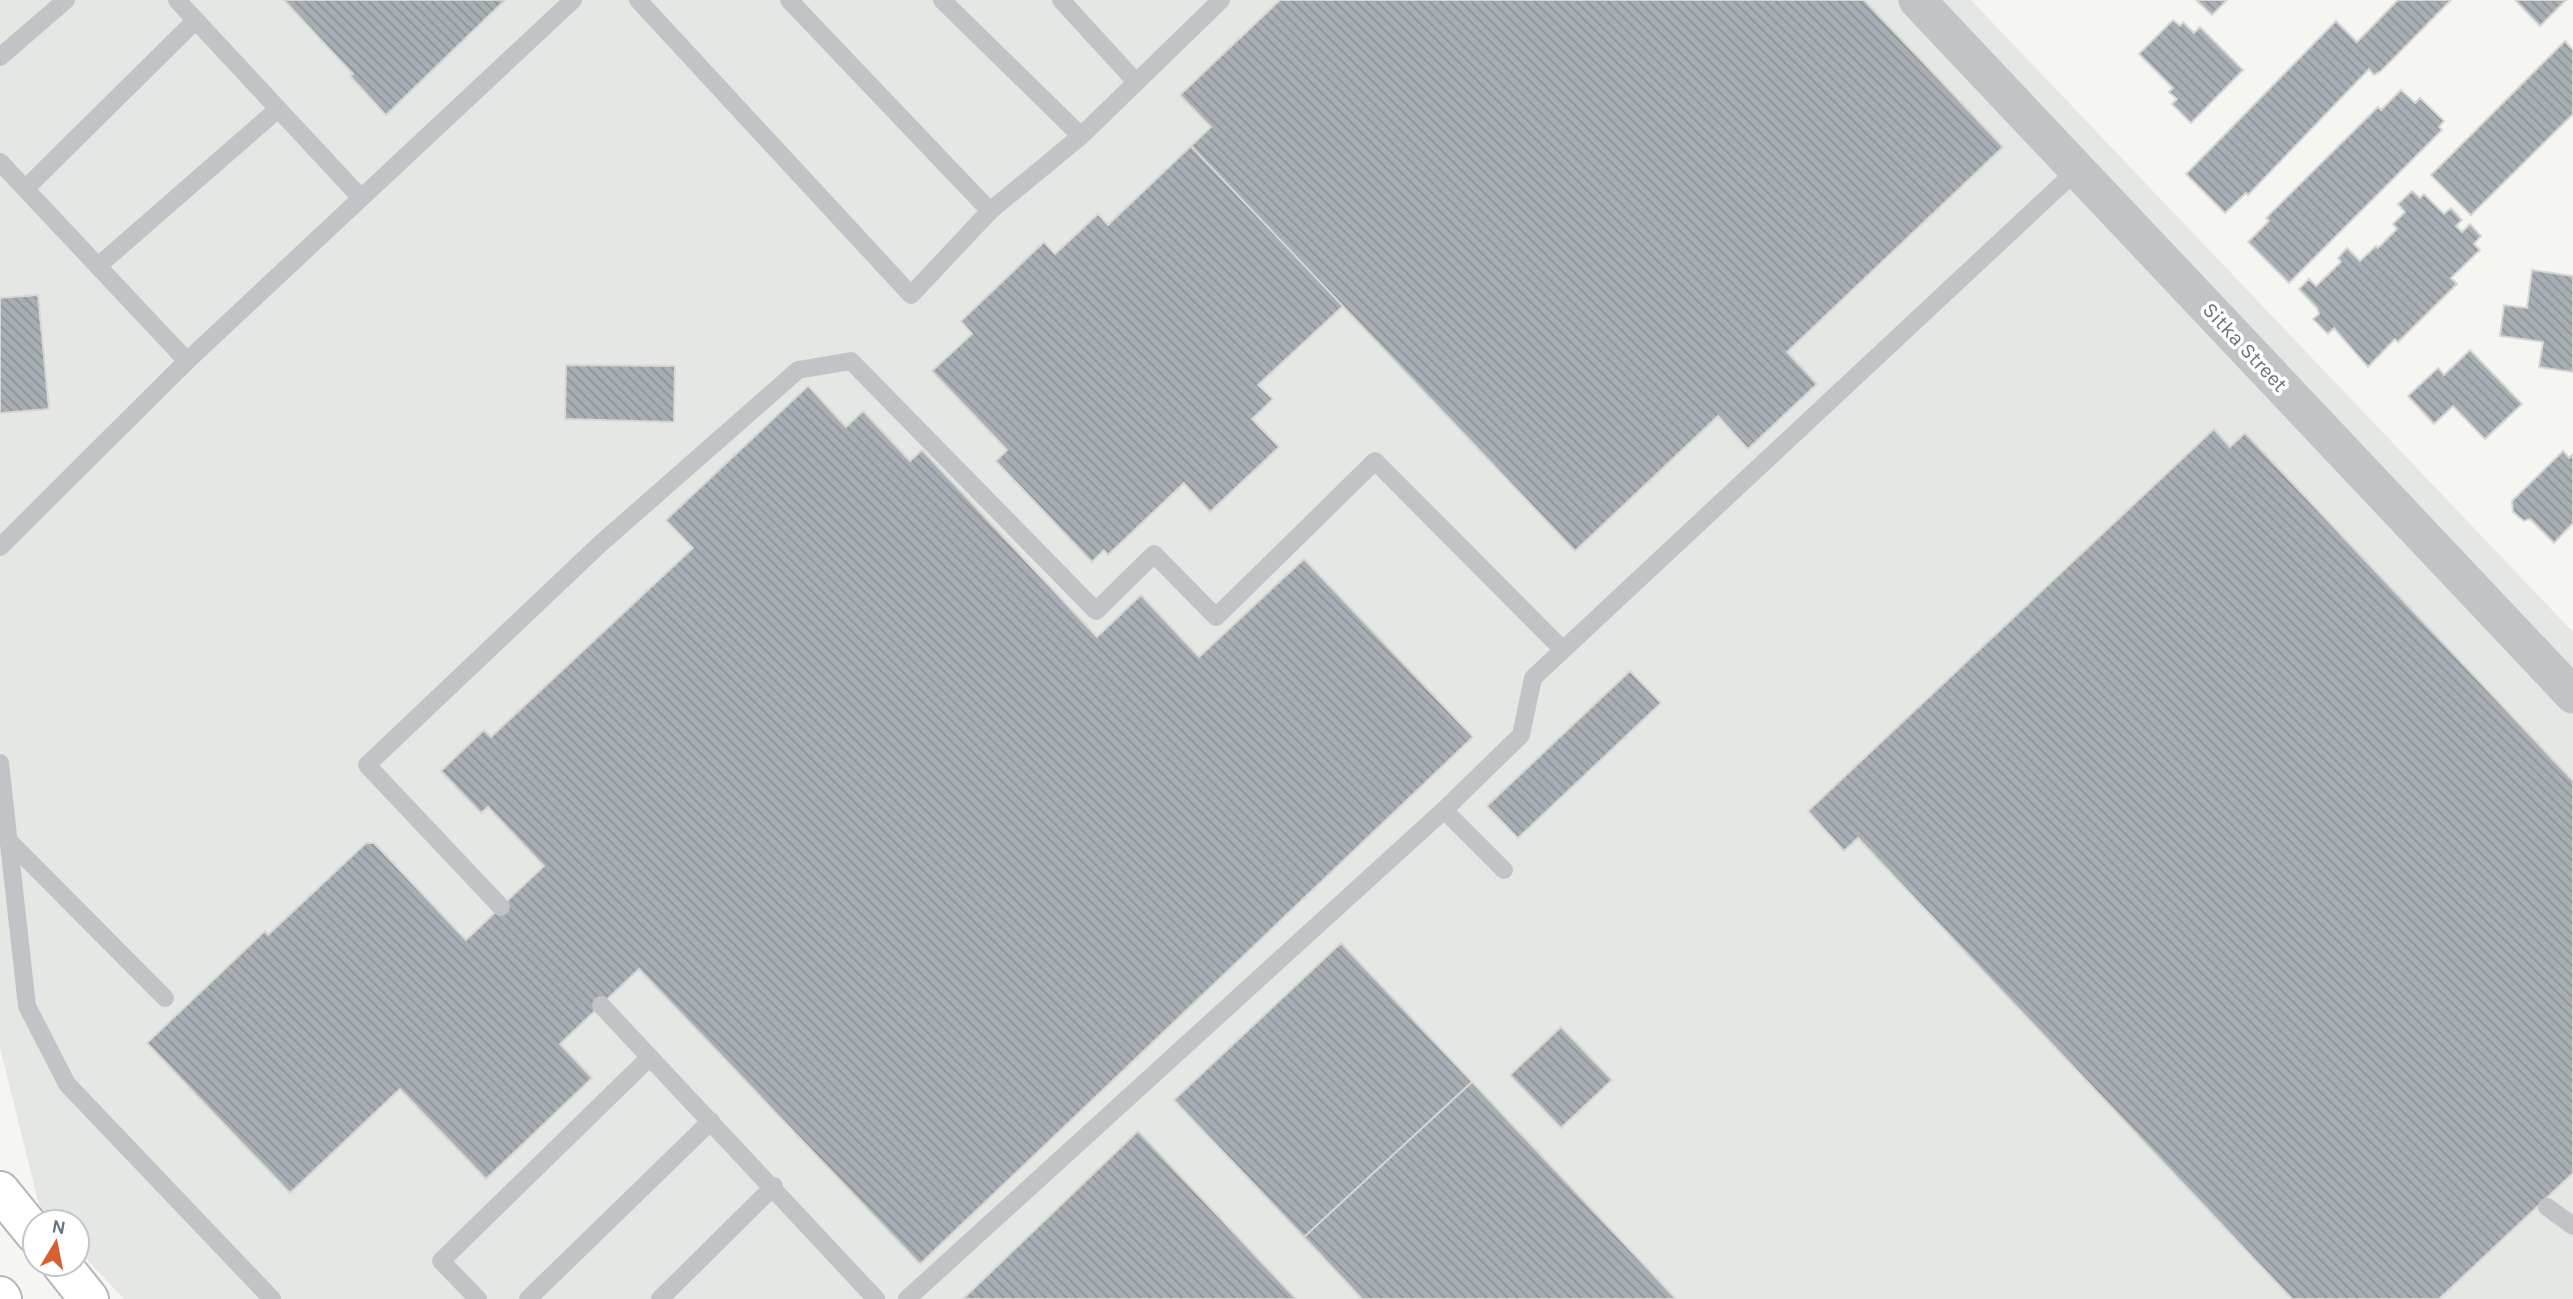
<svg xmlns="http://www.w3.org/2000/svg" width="2573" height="1299" font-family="Karla,sans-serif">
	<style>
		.built { fill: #e5e7e5 }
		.building { fill: url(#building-back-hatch); stroke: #d6d6d4; stroke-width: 2 }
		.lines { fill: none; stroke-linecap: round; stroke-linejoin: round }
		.secondary-casing { stroke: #b3b7bb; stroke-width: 42 }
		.lane { stroke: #c0c4c7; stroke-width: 18 }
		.street { stroke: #c0c4c7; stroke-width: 37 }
		.secondary { stroke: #fff; stroke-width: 38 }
		.labels { text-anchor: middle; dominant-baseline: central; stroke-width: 7; stroke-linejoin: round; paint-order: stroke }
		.street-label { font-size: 21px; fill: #667481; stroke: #fff }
	</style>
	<defs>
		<pattern id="building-back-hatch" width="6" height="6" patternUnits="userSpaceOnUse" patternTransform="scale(1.75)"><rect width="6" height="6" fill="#a8afb4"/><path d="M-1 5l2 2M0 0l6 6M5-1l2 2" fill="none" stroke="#8d9398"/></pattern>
	</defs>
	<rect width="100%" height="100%" fill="#f5f5f2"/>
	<path class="built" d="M 0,0 L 1971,0 L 2573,632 L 2573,1299 L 124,1299 L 77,1249 L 77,1222 L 52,1222 L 40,1209 L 0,1048 Z"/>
	<path class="building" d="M 284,0 L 505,0 L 386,115 L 350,76 L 353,74 Z
		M 1280,0 L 1864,0 L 2003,147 L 1787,352 L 1817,384 L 1748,449 L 1718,416 L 1575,551 L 1191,146 L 1211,127 L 1180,95 Z
		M 2196,0 L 2227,0 L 2212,15 Z
		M 2398,0 L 2451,0 L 2381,71 L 2374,75 L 2369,69 L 2248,195 L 2246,193 L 2225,213 L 2186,174 L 2336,21 L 2357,42 Z
		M 2515,0 L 2566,0 L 2540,26 Z
		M 2173,20 L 2180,26 L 2183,22 L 2194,33 L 2200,27 L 2243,70 L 2191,123 L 2172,104 L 2177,99 L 2169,92 L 2173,88 L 2139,54 Z
		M 2565,41 L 2573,50 L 2573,114 L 2471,215 L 2431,175 Z
		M 2401,90 L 2415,103 L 2420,98 L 2444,121 L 2439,127 L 2442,130 L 2289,283 L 2248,242 L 2269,221 L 2266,218 L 2378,107 L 2381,110 Z
		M 1191,146 L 1343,306 L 1258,385 L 1273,399 L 1252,419 L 1279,447 L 1210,512 L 1184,483 L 1108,555 L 1104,550 L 1092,562 L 996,461 L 1007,450 L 932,371 L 972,334 L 961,321 L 1044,242 L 1055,254 L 1098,214 L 1108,225 Z
		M 2412,191 L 2420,198 L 2424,194 L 2444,214 L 2451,208 L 2462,220 L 2456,226 L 2462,232 L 2470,224 L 2481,236 L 2474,244 L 2480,250 L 2451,278 L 2457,284 L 2398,342 L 2395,339 L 2368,367 L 2334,328 L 2328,334 L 2313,319 L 2319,314 L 2317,308 L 2299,289 L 2309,279 L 2316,286 L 2341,262 L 2338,258 L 2347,248 L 2360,261 L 2376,246 L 2378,248 L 2397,229 L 2393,224 L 2405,212 L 2398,204 Z
		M 2532,270 L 2573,276 L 2573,372 L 2539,367 L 2543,342 L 2500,336 L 2504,305 L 2527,308 Z
		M 38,295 L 49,409 L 0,413 L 0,298 Z
		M 2470,350 L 2522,404 L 2485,439 L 2453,406 L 2434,424 L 2408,396 L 2438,368 L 2444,375 Z
		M 566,365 L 675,366 L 674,422 L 565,419 Z
		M 808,386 L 846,427 L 863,411 L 910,461 L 922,450 L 1097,637 L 1141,595 L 1199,657 L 1304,559 L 1473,737 L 920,1264 L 639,969 L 560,1044 L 592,1078 L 486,1179 L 400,1089 L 290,1193 L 147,1043 L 265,931 L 268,935 L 366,843 L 374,843 L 466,940 L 544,866 L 488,807 L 481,813 L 441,771 L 484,730 L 491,737 L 693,548 L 666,520 Z
		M 2214,429 L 2230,447 L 2245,433 L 2573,781 L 2573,1173 L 2439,1299 L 2292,1299 L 1858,838 L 1844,851 L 1808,811 Z
		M 2563,451 L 2569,458 L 2573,454 L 2573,523 L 2554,543 L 2530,519 L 2524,521 L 2513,512 L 2512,501 Z
		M 1630,671 L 1661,703 L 1518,838 L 1487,806 Z
		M 1341,943 L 1472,1082 L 1304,1237 L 1174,1100 Z
		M 1561,1027 L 1612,1080 L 1561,1128 L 1510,1075 Z
		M 1472,1082 L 1676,1299 L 1362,1299 L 1304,1237 Z
		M 1138,1131 L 1296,1299 L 963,1299 Z"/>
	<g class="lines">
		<g class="secondary-casing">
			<path id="secondary" d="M 0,1191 L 35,1234
				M 61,1264 L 89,1299
				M 0,1296 L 2,1299"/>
		</g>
		<path class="lane" d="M 177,0 L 361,198
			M 638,0 L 911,295 L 990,211
			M 789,0 L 990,211 L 1081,136 L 1221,0
			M 942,0 L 1081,136
			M 1061,0 L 1136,82
			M 0,57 L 66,0
			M 0,162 L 187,361 L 0,547
			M 25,189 L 196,20
			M 98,266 L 278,109
			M 187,361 L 573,0
			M 0,763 L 27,1006 L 67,1084 L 272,1299
			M 9,841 L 165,998
			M 1504,870 L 1444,810 L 1521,735 L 1533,678 L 2077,170
			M 501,907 L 367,765 L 599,545 L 798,370 L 851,361 L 1096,611 L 1154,554 L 1216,617 L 1375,461 L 1563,650
			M 601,1005 L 876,1299
			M 2547,1207 L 2573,1226
			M 478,1299 L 441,1261 L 649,1058
			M 528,1299 L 711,1121
			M 660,1299 L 774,1186
			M 907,1299 L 1444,810"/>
		<path class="street" d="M 1917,0 L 2573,695"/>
		<use href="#secondary" class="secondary"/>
	</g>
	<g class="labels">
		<g class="street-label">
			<text transform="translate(2245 347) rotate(47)">Sitka Street</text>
		</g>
	</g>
	<g transform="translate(56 1243) rotate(10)"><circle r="33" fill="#ffffff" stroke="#c2c7cd" stroke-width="2"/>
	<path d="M0-5L12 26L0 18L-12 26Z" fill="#d66031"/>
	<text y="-10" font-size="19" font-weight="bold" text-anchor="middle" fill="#667481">N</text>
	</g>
</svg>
